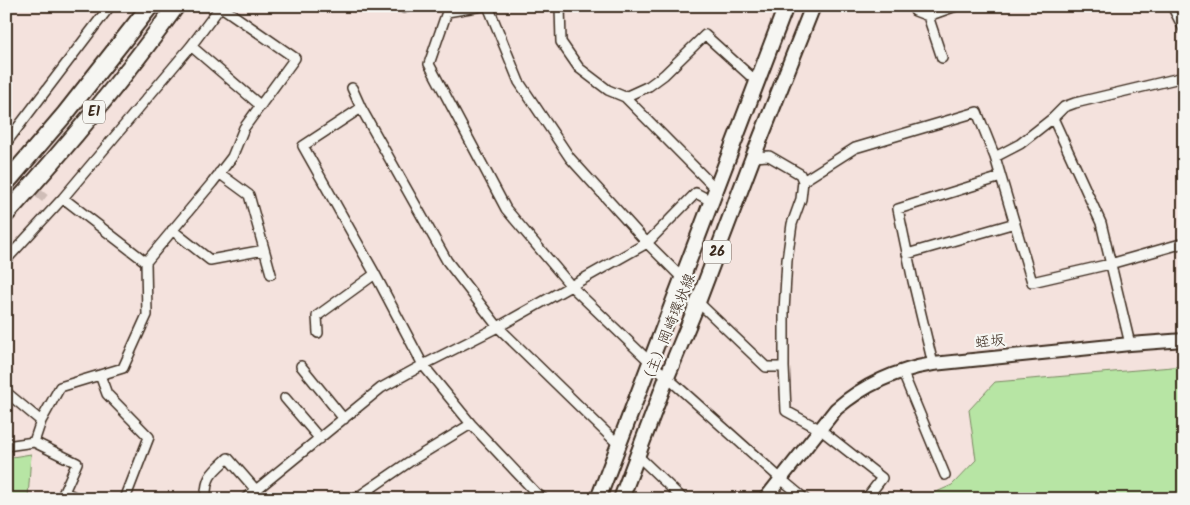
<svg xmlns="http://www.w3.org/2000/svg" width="1190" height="505" font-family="Kalam,'Klee One',sans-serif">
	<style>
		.green { fill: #b7e5a4; stroke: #798861 }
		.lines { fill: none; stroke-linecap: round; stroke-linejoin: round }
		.street-tunnel { stroke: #cfbdb7; stroke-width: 9; stroke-dasharray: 9 4.5; stroke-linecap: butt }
		.street-casing { stroke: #3b2a1e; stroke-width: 12 }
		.secondary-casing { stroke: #3b2a1e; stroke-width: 16 }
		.primary-casing { stroke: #3b2a1e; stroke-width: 18 }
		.highway-casing { stroke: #3b2a1e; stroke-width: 20 }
		.street { stroke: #f6f6f2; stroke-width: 9 }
		.secondary { stroke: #f6f6f2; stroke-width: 12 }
		.primary { stroke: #f6f6f2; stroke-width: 14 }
		.highway { stroke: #f6f6f2; stroke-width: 16 }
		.labels { text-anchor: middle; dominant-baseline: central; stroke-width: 4.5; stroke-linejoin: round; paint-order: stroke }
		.shield { fill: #f6f6f2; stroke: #73675e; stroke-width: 1 }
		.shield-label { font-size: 14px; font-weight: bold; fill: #3b2a1e }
		.street-label { font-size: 15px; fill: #3b2a1e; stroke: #f6f6f2 }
	</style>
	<rect width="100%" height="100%" fill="#f4e2dd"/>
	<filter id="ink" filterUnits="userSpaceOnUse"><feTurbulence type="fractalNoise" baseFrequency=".02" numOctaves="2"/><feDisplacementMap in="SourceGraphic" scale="10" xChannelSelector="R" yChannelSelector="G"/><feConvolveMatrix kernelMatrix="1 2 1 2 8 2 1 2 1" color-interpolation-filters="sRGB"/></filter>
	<g filter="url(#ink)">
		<path class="green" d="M 1184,366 L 1184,499 L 921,499 L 952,485 L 976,460 L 969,410 L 995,382 Z
			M 31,454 L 28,499 L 6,499 L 6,458 Z"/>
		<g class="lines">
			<path class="street-tunnel" d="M 6,168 L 48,201"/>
			<g class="street-casing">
				<path id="street" d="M 482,6 L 447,12 L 429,64 L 506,209 L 571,286 L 649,361 L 781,479 L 805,499
					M 488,6 L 519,82 L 570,158 L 647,243 L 682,278
					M 560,6 L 561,42 L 579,68 L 608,90 L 625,97 L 716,189
					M 1172,6 L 1184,29
					M 404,8 L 406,6
					M 915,11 L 928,16 L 956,6
					M 928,16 L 942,58
					M 191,46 L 261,106
					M 352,88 L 361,108 L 447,261 L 498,327 L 619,445
					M 625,97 L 649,86 L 664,75 L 705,35 L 757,82
					M 361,108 L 303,146 L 375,274 L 423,365 L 471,424 L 536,493 L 544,499
					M 1053,118 L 1101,223 L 1130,344
					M 6,143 L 110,6
					M 753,157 L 769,156 L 800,174 L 803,181 L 801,199 L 792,224 L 787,260 L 784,311 L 784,367 L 786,411 L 821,430 L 882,478 L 866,499
					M 995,157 L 1020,144 L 1053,118 L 1064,107 L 1075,103 L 1184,77
					M 219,173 L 249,195 L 271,274
					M 803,181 L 855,148 L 977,112 L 995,157 L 1032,282 L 1110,264 L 1184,243
					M 63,198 L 146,262
					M 172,230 L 210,260 L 264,250
					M 907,254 L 1015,223
					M 6,260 L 63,198 L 191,46 L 221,6
					M 698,302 L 766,367 L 784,367
					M 318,333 L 317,316 L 375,274
					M 933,364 L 913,281 L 898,209 L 1001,177
					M 301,366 L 344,419
					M 902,371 L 945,475
					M 100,375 L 107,394 L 149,437 L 125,499
					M 6,392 L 41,421
					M 285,398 L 320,439
					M 34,442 L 77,463 L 64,492 L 79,499
					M 6,446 L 34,442 L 41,421 L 60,387 L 123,368 L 147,315 L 146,262 L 212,183 L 232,157 L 244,128 L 295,58 L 220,6
					M 638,456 L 683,499
					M 206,499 C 205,476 213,472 228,458 L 256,490
					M 245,499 L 381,388 L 423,365 L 498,327 L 647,243 L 696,193 L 711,201
					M 355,499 L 409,462 L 471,424
					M 525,499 L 536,493"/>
			</g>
			<g class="secondary-casing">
				<path id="secondary" d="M 765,499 L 836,409 C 865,384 896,370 933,364 L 1130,344 L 1184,340"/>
			</g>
			<g class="primary-casing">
				<path id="primary" d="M 598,499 L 786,6
					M 621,499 L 667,377 L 698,302 L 753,157 L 813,6"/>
			</g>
			<g class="highway-casing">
				<path id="highway" d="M 6,183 L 65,114 L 150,6
					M 6,214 C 66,148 124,78 176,6"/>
			</g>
			<use href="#street" class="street"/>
			<use href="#secondary" class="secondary"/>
			<use href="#primary" class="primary"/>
			<use href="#highway" class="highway"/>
		</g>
	</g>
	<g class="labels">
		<g class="shield">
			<rect x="83" y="100.5" width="22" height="23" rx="4"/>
			<rect x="703" y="240.5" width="28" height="23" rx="4"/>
		</g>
		<g class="shield-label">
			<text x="94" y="112">E1</text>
			<text x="717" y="252">26</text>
		</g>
		<g class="street-label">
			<text transform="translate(669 330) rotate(-68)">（主）岡崎環状線</text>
			<text transform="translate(990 342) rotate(-6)">蛭坂</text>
		</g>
	</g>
	<rect width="1190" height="505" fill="none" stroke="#f6f6f2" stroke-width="25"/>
	<rect x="12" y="12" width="1165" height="480" fill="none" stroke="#3b2a1e" stroke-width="2" filter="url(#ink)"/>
</svg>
